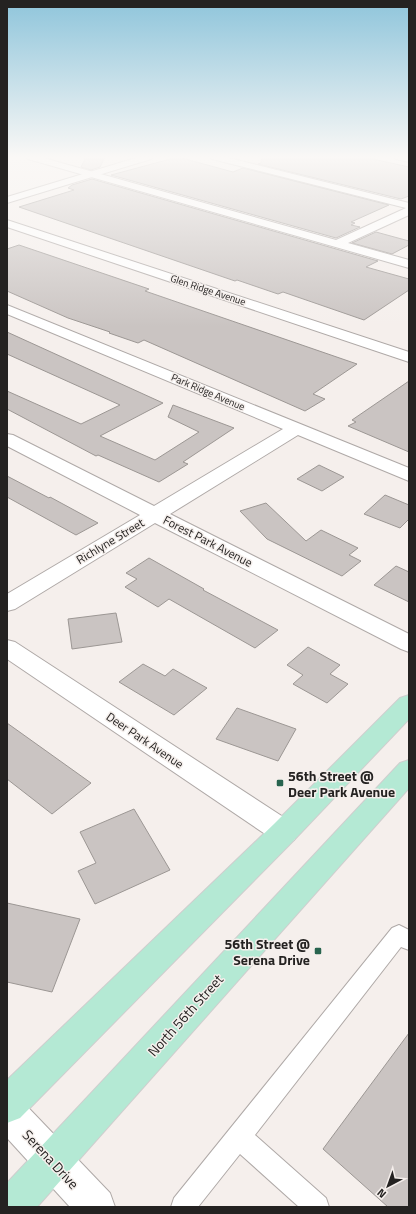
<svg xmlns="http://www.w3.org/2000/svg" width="416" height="1214" font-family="'Titillium Web',sans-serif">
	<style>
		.building { fill: #cac4c2; stroke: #9c9794 }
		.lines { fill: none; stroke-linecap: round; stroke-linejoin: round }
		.lane-casing { stroke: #afa9a7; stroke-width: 2 }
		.street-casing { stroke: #afa9a7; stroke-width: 2 }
		.secondary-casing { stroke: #afa9a7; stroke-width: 2 }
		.primary-casing { stroke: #cfcece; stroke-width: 2 }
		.lane { fill: #fff; fill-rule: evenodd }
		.street { fill: #fff; fill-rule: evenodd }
		.secondary { fill: #fff; fill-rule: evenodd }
		.primary { fill: #b4e9d4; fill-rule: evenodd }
		.poi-dot { fill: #28644f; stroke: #f5efec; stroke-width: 1.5 }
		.labels { text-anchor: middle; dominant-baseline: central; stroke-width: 3; stroke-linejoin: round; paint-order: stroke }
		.far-street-label { font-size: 10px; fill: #242221; stroke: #f5efec }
		.street-label { font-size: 12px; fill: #242221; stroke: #f5efec }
		.near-poi-label { font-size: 14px; font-weight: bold; fill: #242221; stroke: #f5efec; text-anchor: start }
		.near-street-label { font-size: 14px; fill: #242221; stroke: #f5efec }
	</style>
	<rect width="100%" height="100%" fill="#f5efec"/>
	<path class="building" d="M 86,157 L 105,157 L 100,167 L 91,170 L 81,167 Z
		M 178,157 L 233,172 L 243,168 L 389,205 L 351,222 L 355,223 L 351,225 L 360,227 L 336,238 L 111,175 Z
		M 262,157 L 364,157 L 409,167 L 409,196 L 401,199 L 258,164 L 261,163 Z
		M 92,179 L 378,261 L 366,267 L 409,279 L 409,290 L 364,320 L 283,292 L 278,294 L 237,280 L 235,281 L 19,207 L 74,190 L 68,188 L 72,185 Z
		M 376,232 L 409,241 L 409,245 L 392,254 L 352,243 Z
		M 19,245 L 149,289 L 145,291 L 357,364 L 313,394 L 325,399 L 305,411 L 144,340 L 138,343 L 109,333 L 110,332 L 68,318 L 7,291 L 7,249 Z
		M 7,332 L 163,403 L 100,436 L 155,460 L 199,432 L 168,417 L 173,405 L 234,428 L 183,462 L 188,464 L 159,482 L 98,455 L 96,456 L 7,409 L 7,391 L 81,424 L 120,405 L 7,354 Z
		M 409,381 L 409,452 L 348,426 L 356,422 L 352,420 Z
		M 319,465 L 344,477 L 322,491 L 297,479 Z
		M 7,476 L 49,498 L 50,497 L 98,523 L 76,535 L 7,497 Z
		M 385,495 L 409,505 L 409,519 L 400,528 L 364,514 Z
		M 266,503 L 306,541 L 321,530 L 358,548 L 349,555 L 361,561 L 342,576 L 267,539 L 240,511 Z
		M 149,558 L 204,589 L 203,590 L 278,630 L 255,648 L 169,599 L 158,607 L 125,587 L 137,579 L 126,573 Z
		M 396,566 L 409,572 L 409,602 L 374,585 Z
		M 116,613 L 122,642 L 72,649 L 68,619 Z
		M 308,647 L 340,665 L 330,674 L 348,684 L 327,703 L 293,684 L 303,675 L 287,665 Z
		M 143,664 L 165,676 L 173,669 L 207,688 L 174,715 L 119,682 Z
		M 237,708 L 296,729 L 278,761 L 216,739 Z
		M 7,723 L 91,783 L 52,814 L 7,779 Z
		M 134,809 L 170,870 L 95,904 L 78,871 L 96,863 L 80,832 Z
		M 7,903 L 80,919 L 52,992 L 7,982 Z
		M 409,1033 L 409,1207 L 388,1207 L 323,1149 Z"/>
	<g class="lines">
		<g class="lane-casing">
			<path id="lane" d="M 399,925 L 409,930 L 409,950 L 401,947 L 255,1135 L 326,1198 L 329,1207 L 299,1207 L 240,1154 L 198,1207 L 171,1207 L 174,1198 L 392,928 Z"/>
		</g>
		<g class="street-casing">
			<path id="street" d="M 26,157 L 40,157 L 336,240 L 406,208 L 212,159 L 210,157 L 225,157 L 409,203 L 409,215 L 348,243 L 409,260 L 409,268 L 28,159 Z
				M 394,157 L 409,157 L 409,162 L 396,159 Z
				M 7,220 L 409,352 L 409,362 L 7,227 Z
				M 7,305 L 409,468 L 409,481 L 298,435 L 170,514 L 409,634 L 409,652 L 401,649 L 155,523 L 15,609 L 7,611 L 7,594 L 140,515 L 7,446 L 7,434 L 13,435 L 154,506 L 283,429 L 7,314 Z
				M 7,640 L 15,642 L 294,824 L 298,832 L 294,840 L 284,844 L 274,840 L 7,659 Z"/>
		</g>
		<g class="secondary-casing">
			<path id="secondary" d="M 139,157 L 153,157 L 151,159 L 7,203 L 7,197 Z
				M 7,1094 L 20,1099 L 110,1193 L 115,1207 L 70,1207 L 7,1138 Z"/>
		</g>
		<g class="primary-casing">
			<path id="primary" d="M 409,695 L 409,719 L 294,840 L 20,1118 L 7,1123 L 7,1080 L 274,824 L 400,698 Z
				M 409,760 L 409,788 L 37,1207 L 7,1207 L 7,1183 L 400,763 Z"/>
		</g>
		<use href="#lane" class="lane"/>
		<use href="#street" class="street"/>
		<use href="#secondary" class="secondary"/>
		<use href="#primary" class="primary"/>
	</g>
	<linearGradient id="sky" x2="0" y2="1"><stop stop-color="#8fc5db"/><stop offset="0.48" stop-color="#faf8f6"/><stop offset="1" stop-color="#faf8f6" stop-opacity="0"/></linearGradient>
	<rect width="416" height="327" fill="url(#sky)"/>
	<g class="poi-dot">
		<rect x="276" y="779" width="8" height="8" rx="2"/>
		<rect x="314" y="947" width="8" height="8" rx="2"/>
	</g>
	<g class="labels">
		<g class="far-street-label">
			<text transform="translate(208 290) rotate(18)">Glen Ridge Avenue</text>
			<text transform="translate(208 392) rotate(23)">Park Ridge Avenue</text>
		</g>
		<g class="street-label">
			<text transform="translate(110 541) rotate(-31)">Richlyne Street</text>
			<text transform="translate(208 541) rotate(27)">Forest Park Avenue</text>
			<text transform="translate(145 740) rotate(34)">Deer Park Avenue</text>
		</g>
		<g class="near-poi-label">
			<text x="288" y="775">56th Street @<tspan x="288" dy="16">Deer Park Avenue</tspan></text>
			<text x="310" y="943" text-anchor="end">56th Street @<tspan x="310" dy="16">Serena Drive</tspan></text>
		</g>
		<g class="near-street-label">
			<text transform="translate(185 1015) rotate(-48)">North 56th Street</text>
			<text transform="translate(51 1159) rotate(47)">Serena Drive</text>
		</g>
	</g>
	<rect width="416" height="1214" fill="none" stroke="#242221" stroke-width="16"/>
	<g transform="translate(388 1186) rotate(221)" stroke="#f5efec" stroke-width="3" paint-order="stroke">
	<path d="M0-3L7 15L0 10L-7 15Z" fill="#242221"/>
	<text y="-6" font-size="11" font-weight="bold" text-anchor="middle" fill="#242221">N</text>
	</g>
</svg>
